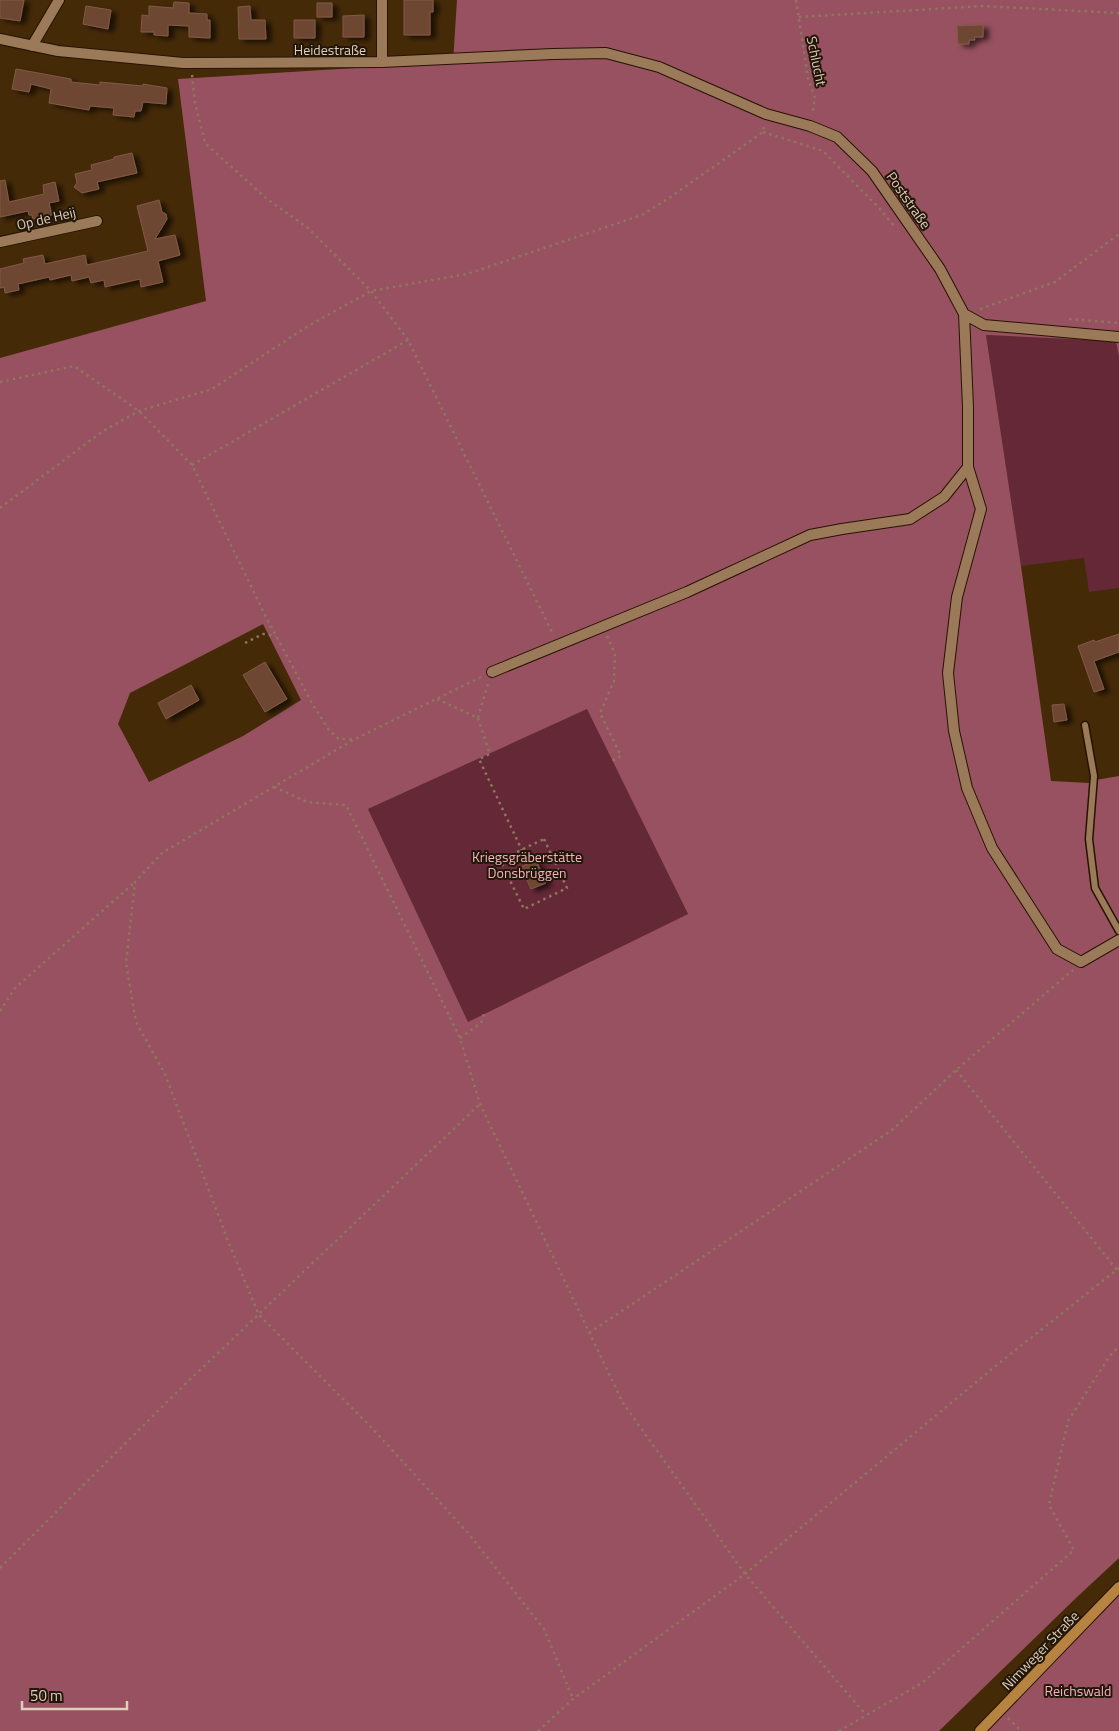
<svg xmlns="http://www.w3.org/2000/svg" width="1119" height="1731" font-family="'Titillium Web',sans-serif">
	<style>
		.green { fill: #642837 }
		.forest { fill: #975160; fill-rule: evenodd }
		.building { fill: #6d4633; stroke: #825a46; filter: url(#shadow) }
		.lines { fill: none; stroke-linecap: round; stroke-linejoin: round }
		.lane-casing { stroke: #271300; stroke-width: 9 }
		.street-casing { stroke: #271300; stroke-width: 12 }
		.secondary-casing { stroke: #271300; stroke-width: 12 }
		.path { stroke: #8e775d; stroke-width: 2.5; stroke-dasharray: 2.5 4; stroke-linecap: butt }
		.lane { stroke: #9a7a59; stroke-width: 6 }
		.street { stroke: #9a7a59; stroke-width: 10 }
		.secondary { stroke: #b68340; stroke-width: 10 }
		.labels { text-anchor: middle; dominant-baseline: central; stroke-width: 4; stroke-linejoin: round; paint-order: stroke }
		.street-label { font-size: 14px; fill: #e0cebd; stroke: #221608 }
		.park-label { font-size: 14px; fill: #f3b4bf; stroke: #221608 }
	</style>
	<defs>
		<filter id="shadow"><feDropShadow dx="5.5" dy="3" stdDeviation="2.5" flood-color="#0009"/></filter>
	</defs>
	<rect width="100%" height="100%" fill="#452a08"/>
	<path class="green" d="M 986,335 L 1117,341 L 1119,357 L 1119,588 L 1089,592 L 1084,558 L 1021,566 Z
		M 587,708 L 688,914 L 468,1023 L 368,809 Z"/>
	<path class="forest" d="M 457,0 L 1119,0 L 1119,357 L 1116,341 L 986,335 L 1021,566 L 1051,781 L 1089,783 L 1096,780 L 1119,776 L 1119,1558 L 1076,1598 L 939,1731 L 0,1731 L 0,358 L 206,301 L 178,79 L 453,62 ZM 263,624 L 301,700 L 243,736 L 149,782 L 118,724 L 130,693 ZM 587,709 L 688,914 L 468,1022 L 368,809 Z
		M 1119,1589 L 1119,1731 L 980,1731 Z"/>
	<path class="building" d="M 0,0 L 24,0 L 20,21 L 0,18 Z
		M 404,0 L 433,0 L 433,12 L 430,12 L 430,35 L 404,35 Z
		M 174,2 L 189,3 L 189,13 L 207,14 L 207,20 L 210,20 L 210,38 L 189,37 L 189,26 L 168,25 L 168,36 L 154,35 L 154,32 L 141,32 L 142,15 L 149,16 L 149,6 L 173,8 Z
		M 317,3 L 332,3 L 332,17 L 317,17 Z
		M 86,6 L 111,10 L 108,29 L 83,24 Z
		M 250,6 L 251,20 L 265,20 L 266,39 L 239,39 L 238,7 Z
		M 364,15 L 364,37 L 343,37 L 343,16 Z
		M 294,20 L 315,20 L 315,38 L 294,38 Z
		M 983,25 L 983,37 L 974,37 L 975,40 L 969,40 L 969,44 L 958,44 L 957,26 Z
		M 16,69 L 71,79 L 71,82 L 100,85 L 100,82 L 143,86 L 143,84 L 167,88 L 166,104 L 143,102 L 141,111 L 135,111 L 134,117 L 113,115 L 114,108 L 90,106 L 89,110 L 49,103 L 51,89 L 31,84 L 29,92 L 12,89 Z
		M 132,153 L 137,173 L 97,182 L 99,189 L 86,192 L 82,193 L 74,187 L 77,183 L 75,174 L 92,170 L 91,165 L 114,159 L 114,157 Z
		M 5,180 L 9,202 L 44,194 L 43,185 L 55,182 L 59,201 L 49,203 L 52,215 L 33,219 L 32,215 L 29,215 L 28,211 L 0,217 L 0,181 Z
		M 159,200 L 162,212 L 166,214 L 167,219 L 155,239 L 175,235 L 180,255 L 158,261 L 163,282 L 141,287 L 140,279 L 105,287 L 104,280 L 91,283 L 89,277 L 72,281 L 71,275 L 50,280 L 49,277 L 18,284 L 19,290 L 5,293 L 4,287 L 0,288 L 0,269 L 24,263 L 23,259 L 43,255 L 45,264 L 85,255 L 87,265 L 148,251 L 137,206 Z
		M 1119,634 L 1119,652 L 1094,661 L 1104,689 L 1094,692 L 1078,646 L 1094,640 L 1095,642 Z
		M 265,662 L 287,699 L 265,712 L 243,675 Z
		M 191,685 L 199,700 L 166,719 L 158,703 Z
		M 1064,704 L 1067,720 L 1054,722 L 1052,705 Z
		M 536,860 L 546,883 L 531,889 L 521,867 Z"/>
	<g class="lines">
		<g class="lane-casing">
			<path id="lane" d="M 1085,725 L 1094,776 L 1089,839 L 1095,888 L 1119,931"/>
		</g>
		<g class="street-casing">
			<path id="street" d="M 382,0 L 382,62
				M 0,39 L 58,51 L 183,63 L 382,62 L 553,54 L 606,53 L 659,67 L 766,114 L 810,126 L 837,137 L 872,171 L 940,269 L 964,314 L 984,325 L 1119,337
				M 32,46 L 59,0
				M 0,242 L 97,221
				M 968,467 L 981,509 L 957,597 L 948,673 L 954,731 L 967,788 L 992,848 L 1057,949 L 1081,962 L 1119,940
				M 492,672 L 687,592 L 810,535 L 842,529 L 910,519 L 944,497 L 968,467 L 968,407 L 964,314"/>
		</g>
		<g class="secondary-casing">
			<path id="secondary" d="M 980,1731 L 1119,1587"/>
		</g>
		<path class="path" d="M 796,0 L 808,78 L 815,98 L 812,115
			M 799,17 L 983,6 L 1119,13
			M 192,75 L 195,103 L 205,143 L 267,199 L 308,228 L 371,291 L 408,340 L 553,634
			M 763,132 L 823,151 L 881,210 L 894,226
			M 980,309 L 1055,282 L 1119,234
			M 1069,319 L 1119,323
			M 0,382 L 74,366 L 139,411 L 192,465 L 265,615 L 313,705 L 329,730 L 339,739 L 352,739
			M 192,465 L 408,340
			M 0,508 L 103,431 L 139,411 L 212,389 L 308,326 L 371,291 L 467,274 L 642,215 L 672,196 L 763,132 L 764,125
			M 607,636 L 615,654 L 614,681 L 600,713 L 621,756 L 612,761
			M 245,643 L 263,634 L 276,636
			M 481,677 L 353,740 L 162,853 L 135,882 L 126,963 L 136,1022 L 165,1074 L 228,1241 L 259,1315 L 372,1428 L 468,1533 L 544,1629 L 573,1699
			M 437,699 L 478,718 L 488,683
			M 478,718 L 490,754 L 479,759 L 527,861
			M 274,787 L 307,802 L 346,805 L 460,1038 L 480,1104 L 623,1403 L 745,1574 L 866,1715
			M 544,839 L 567,888 L 524,909 L 500,860 Z
			M 0,1011 L 15,988 L 134,883
			M 460,1038 L 481,1023 L 484,1014
			M 956,1070 L 1117,1270
			M 589,1333 L 892,1130 L 956,1070 L 1073,970
			M 0,1568 L 178,1391 L 480,1104
			M 1008,1718 L 1021,1731
			M 538,1731 L 573,1699 L 745,1574 L 998,1364 L 1119,1268
			M 839,1731 L 922,1683 L 1074,1550 L 1049,1505 L 1068,1421 L 1109,1357 L 1119,1346"/>
		<use href="#lane" class="lane"/>
		<use href="#street" class="street"/>
		<use href="#secondary" class="secondary"/>
	</g>
	<g class="labels">
		<g class="street-label">
			<text x="330" y="49">Heidestraße</text>
			<text transform="translate(817 61) rotate(78)">Schlucht</text>
			<text transform="translate(909 200) rotate(55)">Poststraße</text>
			<text transform="translate(46 218) rotate(-13)">Op de Heij</text>
			<text transform="translate(1040 1650) rotate(-46)">Nimweger Straße</text>
		</g>
		<g class="park-label">
			<text x="527" y="856">Kriegsgräberstätte<tspan x="527" dy="16">Donsbrüggen</tspan></text>
			<text x="1078" y="1690">Reichswald</text>
		</g>
	</g>
	<path d="M22 1701v8h105v-8" fill="none" stroke="#e0cebd" stroke-width="2.5"/>
	<text x="30" y="1701" font-size="15" fill="#e0cebd" stroke="#221608" stroke-width="4" paint-order="stroke">50 m</text>
</svg>
